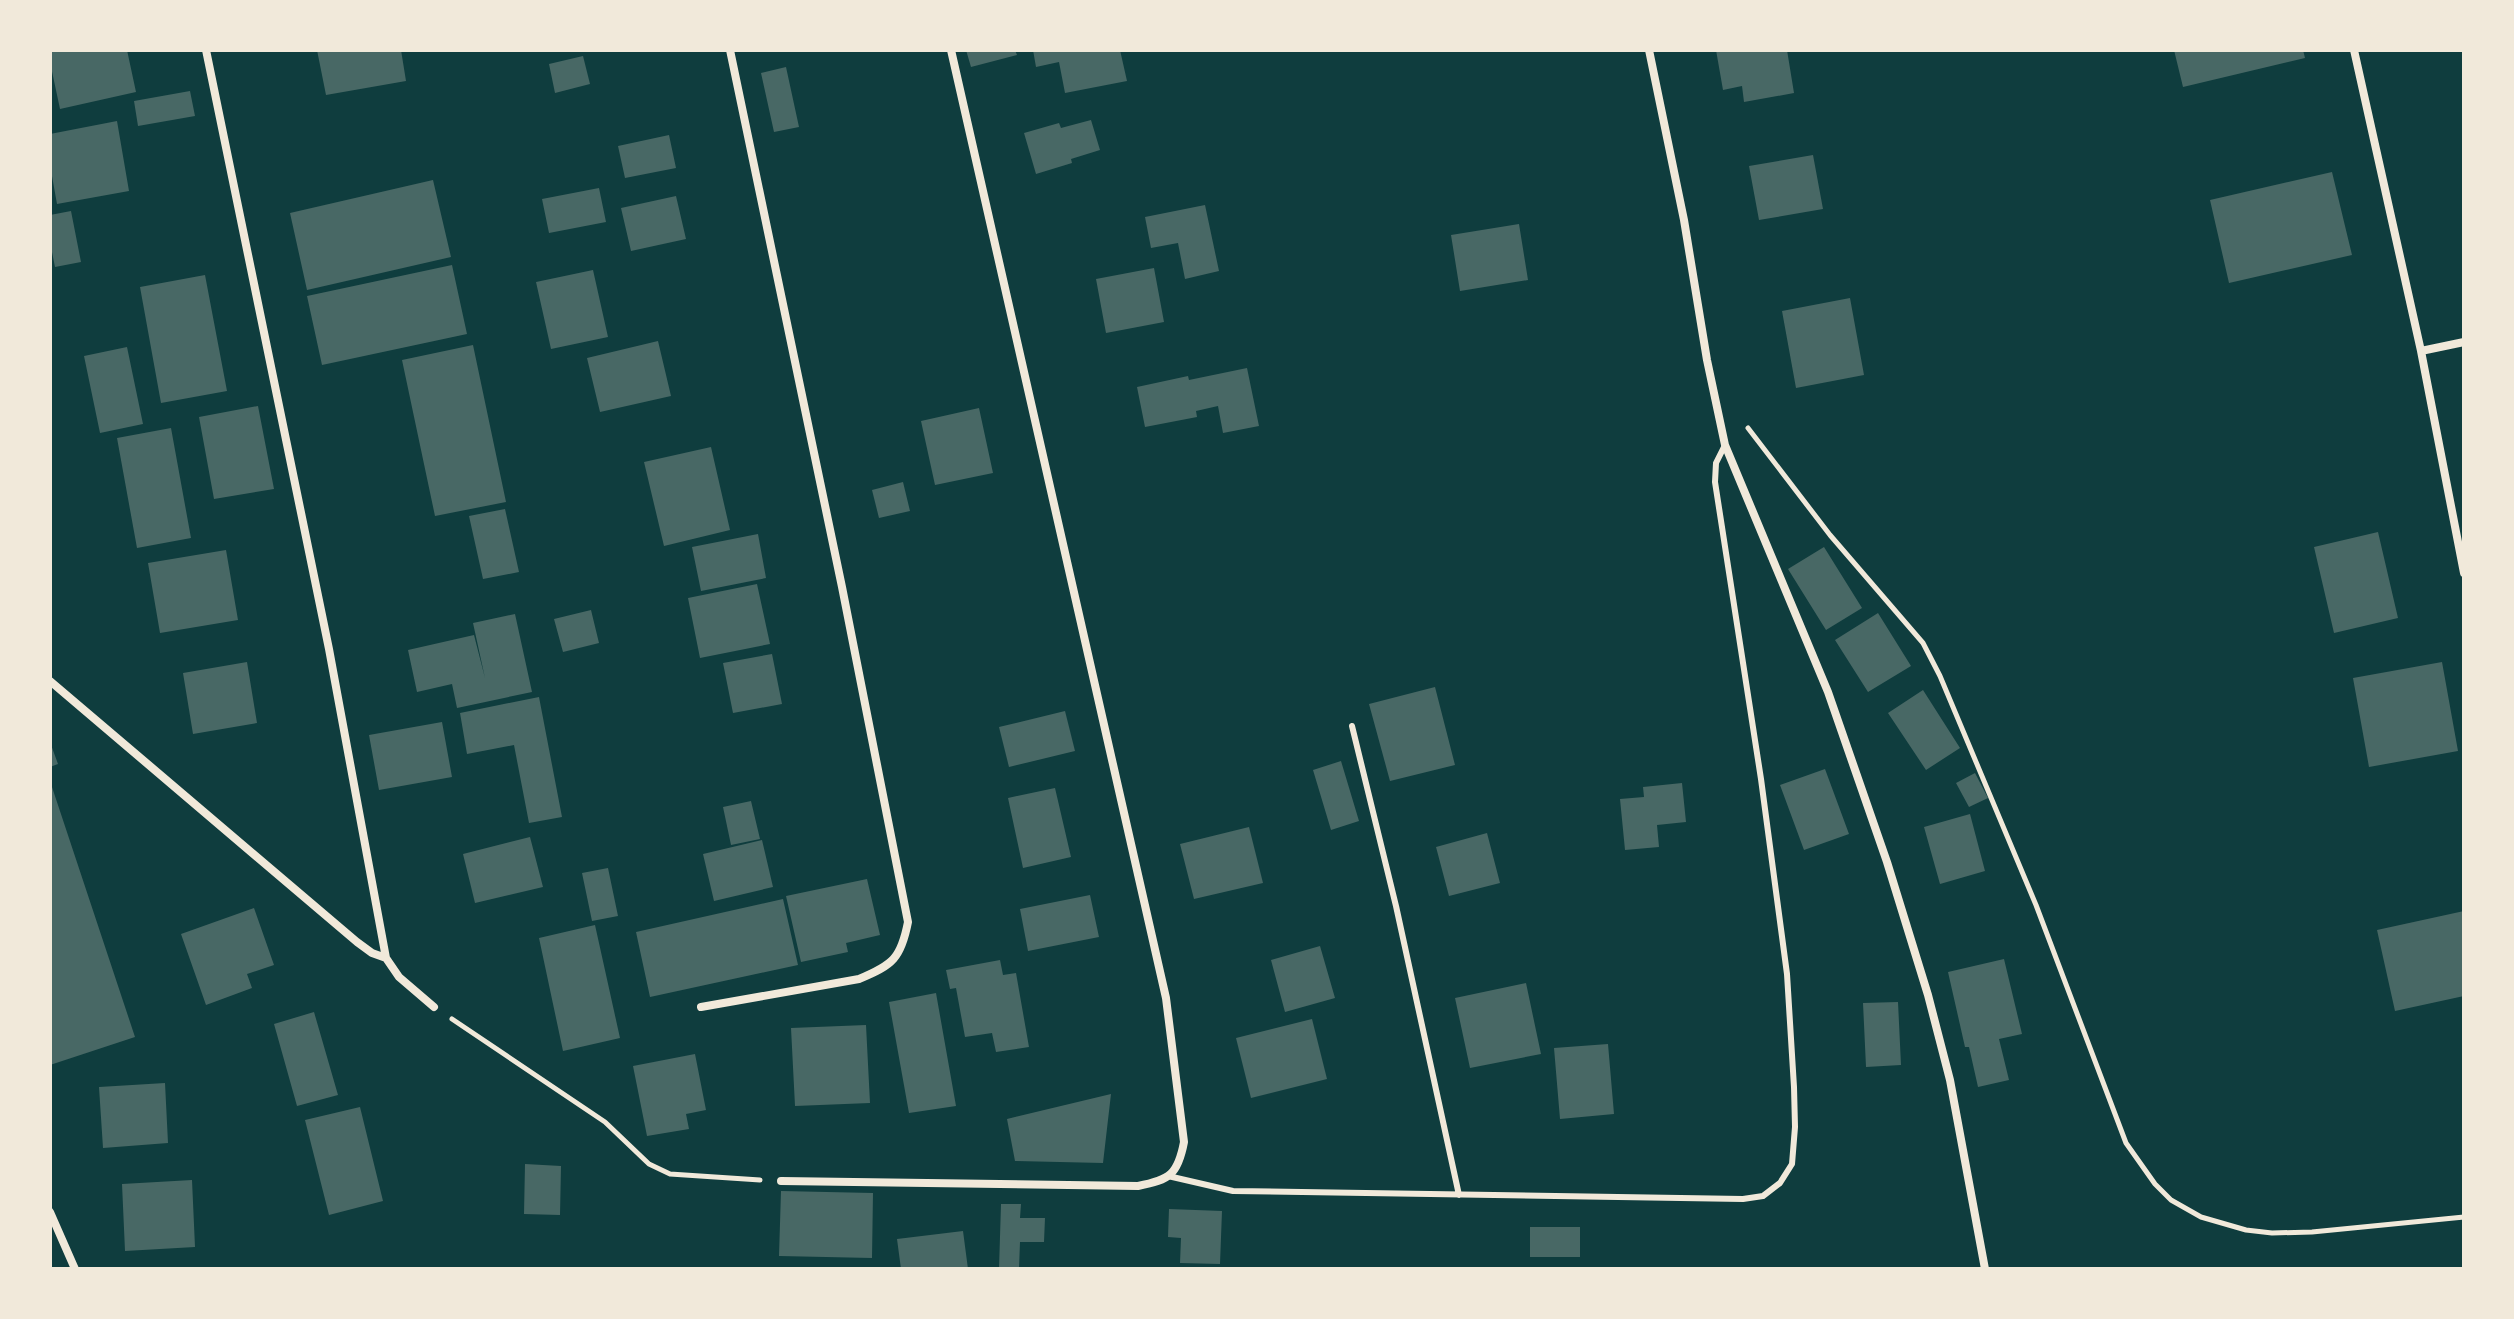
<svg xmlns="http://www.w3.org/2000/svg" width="2514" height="1319" font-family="'Nunito Sans',sans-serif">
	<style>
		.building { fill: #486865 }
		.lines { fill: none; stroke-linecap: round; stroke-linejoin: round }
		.path { stroke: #f1e9da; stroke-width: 5 }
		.service { stroke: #f1e9da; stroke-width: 6 }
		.minor { stroke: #f1e9da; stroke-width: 8 }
	</style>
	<rect width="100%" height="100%" fill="#0f3d3e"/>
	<path class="building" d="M 60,50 L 127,50 L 136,92 L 60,109 L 50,62 L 50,52 Z
		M 317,50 L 401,50 L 406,81 L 326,95 Z
		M 966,50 L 1015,50 L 1017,55 L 971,67 Z
		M 1033,50 L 1120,50 L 1127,81 L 1065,93 L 1059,62 L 1036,67 Z
		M 1716,50 L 1787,50 L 1794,93 L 1744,102 L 1742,86 L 1723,90 Z
		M 2174,50 L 2303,50 L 2305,58 L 2183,87 Z
		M 583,56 L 590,84 L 555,93 L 549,64 Z
		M 786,67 L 799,127 L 774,132 L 761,73 Z
		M 190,91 L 195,116 L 138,126 L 134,101 Z
		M 1091,120 L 1100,150 L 1071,159 L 1072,163 L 1036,174 L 1024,133 L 1059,123 L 1061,128 Z
		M 117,121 L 129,191 L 57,204 L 50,165 L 50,134 Z
		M 669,135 L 676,168 L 625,178 L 618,146 Z
		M 1813,155 L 1823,209 L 1759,220 L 1749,166 Z
		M 2332,172 L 2352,255 L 2229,283 L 2210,200 Z
		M 433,180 L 451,257 L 307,290 L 290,213 Z
		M 599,188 L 606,222 L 549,233 L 542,199 Z
		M 676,196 L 686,239 L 631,251 L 621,208 Z
		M 1205,205 L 1219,271 L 1185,279 L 1178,243 L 1151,248 L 1145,217 Z
		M 71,211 L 81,262 L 55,267 L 50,242 L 50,215 Z
		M 1519,224 L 1528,280 L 1460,291 L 1451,235 Z
		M 452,265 L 467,334 L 322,365 L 307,296 Z
		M 1154,268 L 1164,322 L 1106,333 L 1096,279 Z
		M 593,270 L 608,337 L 551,349 L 536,282 Z
		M 205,275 L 227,391 L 161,403 L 140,287 Z
		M 1850,298 L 1864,375 L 1796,388 L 1782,311 Z
		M 658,341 L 671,396 L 600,412 L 587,358 Z
		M 473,345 L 506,502 L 435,516 L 402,360 Z
		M 127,347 L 143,424 L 100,433 L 84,356 Z
		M 1247,368 L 1259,426 L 1223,433 L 1218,406 L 1196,411 L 1197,417 L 1145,427 L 1137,387 L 1188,376 L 1189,380 Z
		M 258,406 L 274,489 L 214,499 L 199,417 Z
		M 979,408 L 993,473 L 935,485 L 921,421 Z
		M 171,428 L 191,538 L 137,548 L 117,438 Z
		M 711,447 L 730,530 L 664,546 L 644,462 Z
		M 903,482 L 910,511 L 879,518 L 872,490 Z
		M 505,509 L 519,572 L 483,579 L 469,516 Z
		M 2378,532 L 2398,618 L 2334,633 L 2314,547 Z
		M 758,534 L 766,578 L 701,591 L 692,547 Z
		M 1824,547 L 1862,608 L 1826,630 L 1788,569 Z
		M 226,550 L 238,620 L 160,633 L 148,563 Z
		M 757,584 L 770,644 L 700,658 L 688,598 Z
		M 591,610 L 599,643 L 563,652 L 554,619 Z
		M 1878,613 L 1911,666 L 1868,692 L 1835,640 Z
		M 515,614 L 532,692 L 457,708 L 452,684 L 417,692 L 408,650 L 474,635 L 485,678 L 473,623 Z
		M 772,654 L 782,704 L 733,713 L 723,663 Z
		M 247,662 L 257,723 L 193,734 L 183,673 Z
		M 2442,662 L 2458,751 L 2369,767 L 2353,678 Z
		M 1435,687 L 1455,765 L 1390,781 L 1369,704 Z
		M 1923,690 L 1960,748 L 1926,770 L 1888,713 Z
		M 539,697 L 562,817 L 529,823 L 514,745 L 467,754 L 460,713 Z
		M 1065,711 L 1075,751 L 1009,767 L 999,727 Z
		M 442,722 L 452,777 L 379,790 L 369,735 Z
		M 50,742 L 58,764 L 50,767 Z
		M 1341,761 L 1359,821 L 1331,830 L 1313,770 Z
		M 1825,769 L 1849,834 L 1804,850 L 1780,785 Z
		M 1975,773 L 1988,798 L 1969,807 L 1956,783 Z
		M 50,781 L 135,1037 L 50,1065 Z
		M 1682,783 L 1686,822 L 1657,825 L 1659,847 L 1625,850 L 1620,799 L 1644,797 L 1643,787 Z
		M 1055,788 L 1071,857 L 1023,868 L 1008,798 Z
		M 751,801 L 760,839 L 731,845 L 723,807 Z
		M 1970,814 L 1985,871 L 1940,884 L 1924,827 Z
		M 1249,827 L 1263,883 L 1194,899 L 1180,844 Z
		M 1487,833 L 1500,883 L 1449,896 L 1436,847 Z
		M 530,837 L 543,887 L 475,903 L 463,854 Z
		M 762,840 L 773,887 L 714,901 L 703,854 Z
		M 608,868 L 618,916 L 592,921 L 582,873 Z
		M 867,879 L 880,935 L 846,943 L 848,952 L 801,962 L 786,896 Z
		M 1090,895 L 1099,937 L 1028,951 L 1020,909 Z
		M 783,899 L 798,965 L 650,997 L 636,932 Z
		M 254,908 L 274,965 L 247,974 L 252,988 L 206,1005 L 181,934 Z
		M 2464,911 L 2464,996 L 2395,1011 L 2377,930 Z
		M 595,925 L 620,1038 L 563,1051 L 539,938 Z
		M 1320,946 L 1335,998 L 1285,1012 L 1271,960 Z
		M 2004,959 L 2022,1034 L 1999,1039 L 2009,1080 L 1978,1087 L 1969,1047 L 1965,1047 L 1948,972 Z
		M 1000,960 L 1003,975 L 1016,973 L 1029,1047 L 996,1052 L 992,1033 L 965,1037 L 956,988 L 950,989 L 946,970 Z
		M 1526,983 L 1541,1054 L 1470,1068 L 1455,998 Z
		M 936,993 L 956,1106 L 909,1113 L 889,1002 Z
		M 1898,1002 L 1901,1065 L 1866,1067 L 1863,1003 Z
		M 314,1012 L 338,1095 L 297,1106 L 274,1024 Z
		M 1312,1019 L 1327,1079 L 1251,1098 L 1236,1038 Z
		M 866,1025 L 870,1103 L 795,1106 L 791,1028 Z
		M 1608,1044 L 1614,1114 L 1560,1119 L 1554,1048 Z
		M 695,1054 L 706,1110 L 686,1114 L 689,1129 L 647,1136 L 633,1066 Z
		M 165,1083 L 168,1143 L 103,1148 L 99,1087 Z
		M 1111,1094 L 1103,1163 L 1015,1161 L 1007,1119 Z
		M 360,1107 L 383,1201 L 329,1215 L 305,1120 Z
		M 525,1164 L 561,1166 L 560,1215 L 524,1214 Z
		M 192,1180 L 195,1247 L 125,1251 L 122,1184 Z
		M 781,1191 L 873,1193 L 872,1258 L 779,1256 Z
		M 1001,1204 L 1021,1204 L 1020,1218 L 1045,1218 L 1044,1242 L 1020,1242 L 1019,1269 L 999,1269 Z
		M 1169,1209 L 1222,1211 L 1220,1264 L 1180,1263 L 1181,1238 L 1168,1237 Z
		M 1530,1227 L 1580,1227 L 1580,1257 L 1530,1257 Z
		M 963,1231 L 968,1269 L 901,1269 L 897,1239 Z"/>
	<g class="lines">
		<path class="path" d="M 1748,428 L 1830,535 L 1923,643 L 1940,676 L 2036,905 L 2126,1143 L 2155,1184 L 2171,1200 L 2201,1217 L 2246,1230 L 2272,1233 L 2312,1232 L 2464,1217
			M 452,1019 L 605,1122 L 649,1164 L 670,1174 L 760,1180"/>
		<path class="service" d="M 1352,726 L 1396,906 L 1459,1195
			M 1168,1176 L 1233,1191 L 1743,1199 L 1763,1196 L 1780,1183 L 1792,1164 L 1795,1127 L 1794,1087 L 1787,974 L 1761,779 L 1715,482 L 1716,463 L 1725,445"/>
		<path class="minor" d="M 206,50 L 329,649 L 386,958 L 399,977 L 434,1007
			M 1649,50 L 1684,220 L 1707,360 L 1725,445 L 1828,692 L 1887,862 L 1928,995 L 1950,1080 L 1985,1269
			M 2354,50 L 2421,351 L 2464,573
			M 2421,351 L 2464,342
			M 50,681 L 357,942 L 372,953 L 386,958
			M 701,1007 L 859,979 C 893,965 901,958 908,922 L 842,587 L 730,50
			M 781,1181 L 1138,1186 C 1170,1180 1178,1174 1184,1142 L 1166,998 L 951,50
			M 50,1212 L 75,1269"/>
	</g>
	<rect width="2514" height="1319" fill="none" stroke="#f1e9da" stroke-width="104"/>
</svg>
